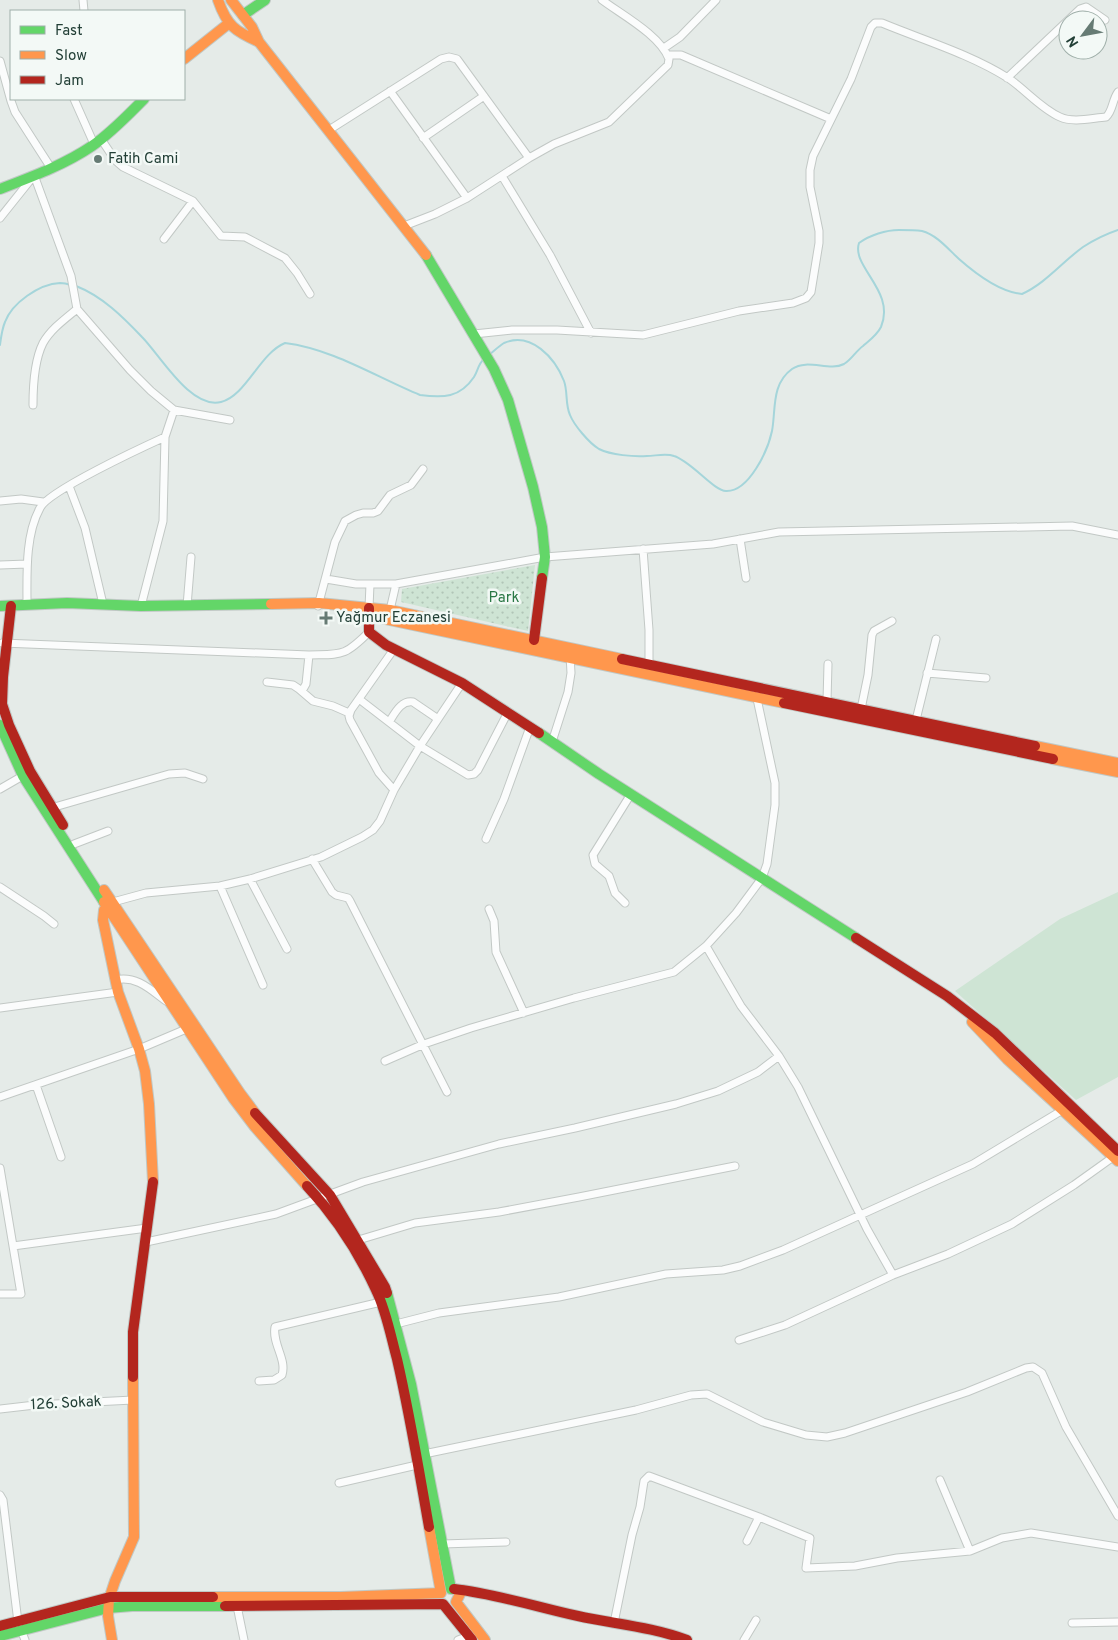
<svg xmlns="http://www.w3.org/2000/svg" width="1118" height="1640" font-family="Overpass,sans-serif">
	<style>
		.park { fill: url(#park-dots) }
		.pitch { fill: #cee4d4 }
		.lines { fill: none; stroke-linecap: round; stroke-linejoin: round }
		.stream { stroke: #a5d5da; stroke-width: 2 }
		.street-casing { stroke: #c2c8c5; stroke-width: 9 }
		.fast-casing { stroke: #c0c8c5; stroke-width: 12 }
		.slow-casing { stroke: #c0c8c5; stroke-width: 12 }
		.jam-casing { stroke: #c0c8c5; stroke-width: 12 }
		.street { stroke: #fbfcfc; stroke-width: 7 }
		.fast { stroke: #63d668; stroke-width: 10 }
		.slow { stroke: #ff974d; stroke-width: 10 }
		.jam { stroke: #b3261e; stroke-width: 10 }
		.poi-dot { fill: #667b74; stroke: #f3f9f6; stroke-width: 2 }
		.labels { text-anchor: middle; dominant-baseline: central; stroke-width: 5; stroke-linejoin: round; paint-order: stroke }
		.poi-label { font-size: 15px; fill: #223f36; stroke: #f3f9f6; text-anchor: start }
		.park-label { font-size: 15px; fill: #2a7845; stroke: #f3f9f6 }
		.street-label { font-size: 15px; fill: #223f36; stroke: #f3f9f6 }
	</style>
	<defs>
		<pattern id="park-dots" width="8" height="8" patternUnits="userSpaceOnUse" patternTransform="scale(1.25)"><rect width="8" height="8" fill="#cee4d4"/><path d="M2 2h.1M6 6h.1" fill="none" stroke="#b1c5b7" stroke-width="1.8" stroke-linecap="round"/></pattern>
	</defs>
	<rect width="100%" height="100%" fill="#e5ebe8"/>
	<path class="park" d="M 535,565 L 528,631 L 401,602 L 402,589 Z"/>
	<path class="pitch" d="M 1118,892 L 1118,1077 L 1076,1100 L 955,991 L 1060,919 Z"/>
	<g class="lines">
		<path class="stream" d="M 76,286 C 102,296 123,317 142,337 C 160,355 191,410 221,402 C 246,396 260,353 285,343 C 333,349 376,377 420,395 C 443,398 460,398 474,377 C 478,371 478,364 484,359
			M 0,345 C 1,337 2,329 5,322 C 12,303 39,284 60,283 C 64,283 68,284 71,285
			M 489,355 C 494,351 499,346 504,343 C 531,331 555,358 564,381 C 568,392 565,404 570,415 C 574,425 589,443 599,449 C 611,455 634,457 647,456 C 655,456 666,453 674,456 C 691,461 714,491 726,491 C 749,492 768,450 772,431 C 776,410 771,384 792,369 C 808,358 829,372 844,364 C 851,360 856,351 863,346 C 870,340 877,335 881,327 C 896,291 851,267 859,243 C 870,235 886,230 899,230 C 906,230 915,230 922,231 C 937,235 948,249 959,259 C 976,274 999,292 1022,294 C 1046,283 1062,262 1083,247 C 1094,240 1106,234 1118,230"/>
		<g class="street-casing">
			<path id="street" d="M 83,0 L 84,11
				M 664,48 L 680,37 L 716,0
				M 668,55 L 681,55 L 831,119
				M 0,61 L 11,101 L 15,112 L 51,168
				M 1007,78 L 1080,9 L 1086,7 L 1105,20
				M 390,91 L 467,198
				M 74,99 L 94,144
				M 329,130 L 441,59 L 449,57 L 457,59 L 529,158
				M 423,138 L 484,96
				M 101,139 L 115,160 L 123,167 L 193,201 L 221,236 L 245,237 L 285,258 L 297,273 L 310,294
				M 34,175 L 71,276 L 77,309 L 130,370 L 151,391 L 174,410 L 230,420
				M 502,176 L 550,255 L 591,333
				M 0,218 L 32,178
				M 404,226 L 435,214 L 467,198 L 529,158 L 554,144 L 609,122 L 668,65 L 669,59 C 660,35 622,15 602,0
				M 164,239 L 193,201
				M 474,334 L 512,330 L 557,330 L 643,335 L 739,311 L 793,303 L 806,298 L 811,292 L 819,243 L 819,231 L 810,187 L 810,170 L 813,156 L 851,79 L 871,27 L 875,23 L 882,23 C 923,40 970,54 1008,78 C 1026,90 1040,108 1060,117 C 1073,123 1092,118 1106,117 C 1113,111 1112,100 1118,92
				M 33,405 C 33,385 34,361 43,343 C 51,329 65,319 77,309
				M 69,486 L 85,528 L 103,604
				M 0,501 L 21,499 L 43,502
				M 740,539 L 746,578
				M 643,549 L 649,630 L 649,664
				M 0,565 L 27,564
				M 326,579 L 356,584 L 396,584 L 545,557 L 713,544 L 779,532 L 1072,526 L 1118,535
				M 27,605 C 27,575 25,535 40,508 C 48,491 143,447 165,437
				M 141,606 L 163,521 L 165,437 L 174,410
				M 187,606 L 191,557
				M 318,606 L 335,542 L 345,521 L 356,515 L 363,513 L 373,513 L 378,511 L 390,495 L 411,485 L 423,469
				M 369,608 L 370,584
				M 390,610 L 396,584
				M 2,643 L 309,655 C 342,654 344,657 369,632
				M 394,649 L 351,710 L 349,716 L 350,720 L 379,773 L 394,790
				M 927,673 L 986,678
				M 267,682 L 293,685 L 299,689 L 313,701 L 333,706 L 349,713
				M 302,691 L 306,684 L 309,655
				M 359,699 L 420,746 L 468,775 L 474,774 L 478,770 L 508,712
				M 827,701 L 828,664
				M 861,709 L 868,675 L 872,635 L 874,631 L 892,621
				M 916,720 L 936,639
				M 389,722 C 395,713 401,700 413,702 L 438,719
				M 552,742 L 568,692 L 571,673 L 570,655
				M 0,789 L 26,774
				M 51,808 L 169,774 L 185,773 L 203,779
				M 486,839 L 504,799 L 530,727
				M 74,844 L 108,831
				M 312,859 L 332,892 L 336,895 L 348,898 L 350,901 L 447,1092
				M 250,879 L 287,949
				M 220,886 L 263,985
				M 0,887 L 44,916 L 54,924
				M 113,902 L 146,893 L 220,886 L 250,879 L 321,857 L 362,837 L 373,830 L 380,821 L 394,790 L 420,746 L 462,683
				M 625,903 L 615,893 L 609,876 L 595,864 L 593,855 L 631,794
				M 489,909 L 494,921 L 496,952 L 524,1013
				M 706,946 L 741,1006 L 779,1056 L 798,1087 L 867,1229 L 893,1275
				M 115,980 C 136,975 150,989 166,1001
				M 0,1008 L 118,992
				M 385,1061 L 424,1044 L 471,1028 L 574,998 L 674,972 L 706,946 L 736,913 L 762,878 L 767,864 L 775,805 L 775,783 L 756,694
				M 36,1085 L 61,1157
				M 0,1097 L 139,1049 L 191,1027
				M 0,1168 L 21,1294 L 0,1294
				M 355,1241 L 415,1223 L 499,1212 L 579,1197 L 735,1166
				M 146,1242 L 276,1214 L 363,1182 L 499,1144 L 575,1128 L 676,1104 L 718,1091 L 758,1072 L 779,1056
				M 13,1246 L 147,1228
				M 396,1324 L 439,1313 L 559,1297 L 666,1274 L 723,1270 L 740,1266 L 783,1250 L 973,1164 L 1066,1108
				M 739,1340 L 785,1325 L 893,1275 L 948,1254 L 1012,1224 L 1074,1185 L 1116,1155
				M 259,1381 L 274,1380 L 282,1375 C 287,1359 272,1344 275,1327 L 381,1302
				M 0,1409 L 35,1405 L 133,1400
				M 424,1454 L 636,1410 L 691,1395 L 707,1394 L 763,1422 L 806,1435 L 827,1437 L 845,1433 L 967,1392 L 1026,1368 L 1033,1367 L 1042,1373 L 1066,1427 L 1118,1516
				M 940,1480 L 970,1551
				M 339,1483 L 417,1465
				M 0,1495 L 3,1500 L 18,1622 L 25,1640
				M 747,1541 L 759,1517
				M 442,1544 L 506,1542
				M 237,1606 L 244,1640
				M 614,1623 L 632,1535 L 640,1507 L 644,1481 L 649,1476 L 759,1517 L 810,1538 L 806,1568 L 855,1566 L 897,1558 L 970,1551 L 1002,1538 L 1031,1533 L 1118,1547
				M 1072,1623 L 1118,1622
				M 458,1640 L 469,1636
				M 744,1640 L 756,1620"/>
		</g>
		<g class="fast-casing">
			<path id="fast" d="M 243,15 L 265,0
				M 0,189 C 31,177 64,165 92,146 C 111,133 127,116 144,99
				M 426,255 L 494,369 L 508,400 L 533,487 L 542,527 L 545,557 L 542,578
				M 0,606 L 67,603 L 141,606 L 271,604
				M 0,725 L 23,776 L 104,902
				M 539,733 L 599,774 L 856,938
				M 387,1293 L 411,1384 L 451,1589 L 454,1589
				M 0,1636 L 108,1608 L 132,1606 L 225,1606"/>
		</g>
		<g class="slow-casing">
			<path id="slow" d="M 218,0 C 227,26 235,31 259,42
				M 231,0 L 252,27 L 259,42 L 426,255
				M 184,59 L 228,24
				M 271,604 L 319,603 L 390,610 L 622,659
				M 361,614 L 784,703
				M 1035,746 L 1118,763
				M 1053,759 L 1118,772
				M 104,890 L 240,1093 L 255,1113
				M 104,902 L 233,1098 L 255,1127 L 307,1186
				M 110,904 L 104,910 L 103,920 L 118,992 L 139,1049 L 145,1071 L 149,1104 L 153,1182
				M 972,1022 L 1007,1059 L 1118,1161
				M 462,1590 L 456,1602 L 485,1640
				M 213,1597 L 341,1597 L 441,1593 L 429,1527
				M 112,1640 L 108,1616 L 109,1599 L 115,1581 L 134,1537 L 133,1377"/>
		</g>
		<g class="jam-casing">
			<path id="jam" d="M 11,606 L 3,677 L 2,704 L 9,725 L 30,771 L 63,825
				M 369,608 L 369,632 L 386,645 L 462,683 L 539,733
				M 534,640 L 542,578
				M 622,659 L 1035,746
				M 784,703 L 1053,759
				M 856,938 L 947,996 L 995,1033 L 1118,1151
				M 255,1113 L 330,1195 L 385,1287 L 387,1293
				M 307,1186 C 335,1216 359,1253 376,1290 C 386,1310 391,1337 397,1359 C 410,1415 419,1471 429,1527
				M 133,1377 L 133,1332 L 153,1182
				M 454,1589 C 497,1594 537,1607 578,1616 C 615,1624 652,1627 687,1640
				M 225,1606 L 443,1604 L 472,1640
				M 0,1626 L 110,1597 L 213,1597"/>
		</g>
		<use href="#street" class="street"/>
		<use href="#fast" class="fast"/>
		<use href="#slow" class="slow"/>
		<use href="#jam" class="jam"/>
	</g>
	<g class="poi-dot">
		<circle cx="98" cy="159" r="5"/>
		<path d="M323.5 610.5h5v5h5v5h-5v5h-5v-5h-5v-5h5z"/>
	</g>
	<g class="labels">
		<g class="poi-label">
			<text x="108" y="159">Fatih Cami</text>
			<text x="336" y="618">Yağmur Eczanesi</text>
		</g>
		<g class="park-label">
			<text x="504" y="598">Park</text>
		</g>
		<g class="street-label">
			<text transform="translate(66 1404) rotate(-3)">126. Sokak</text>
		</g>
	</g>
	<rect x="10" y="10" width="175" height="90" fill="#f3f9f6" stroke="#9fafa9"/>
	<rect x="20" y="26" width="25" height="8" fill="#63d668" stroke="#9fafa9"/>
	<text x="55" y="35" font-size="15" fill="#223f36">Fast</text>
	<rect x="20" y="51" width="25" height="8" fill="#ff974d" stroke="#9fafa9"/>
	<text x="55" y="60" font-size="15" fill="#223f36">Slow</text>
	<rect x="20" y="76" width="25" height="8" fill="#b3261e" stroke="#9fafa9"/>
	<text x="55" y="85" font-size="15" fill="#223f36">Jam</text>
	<g transform="translate(1083 35) rotate(238)"><circle r="24" fill="#f3f9f6" stroke="#9fafa9"/>
	<path d="M0-4L9 19L0 12L-9 19Z" fill="#667b74"/>
	<text y="-8" font-size="14" font-weight="bold" text-anchor="middle" fill="#223f36">N</text>
	</g>
</svg>
